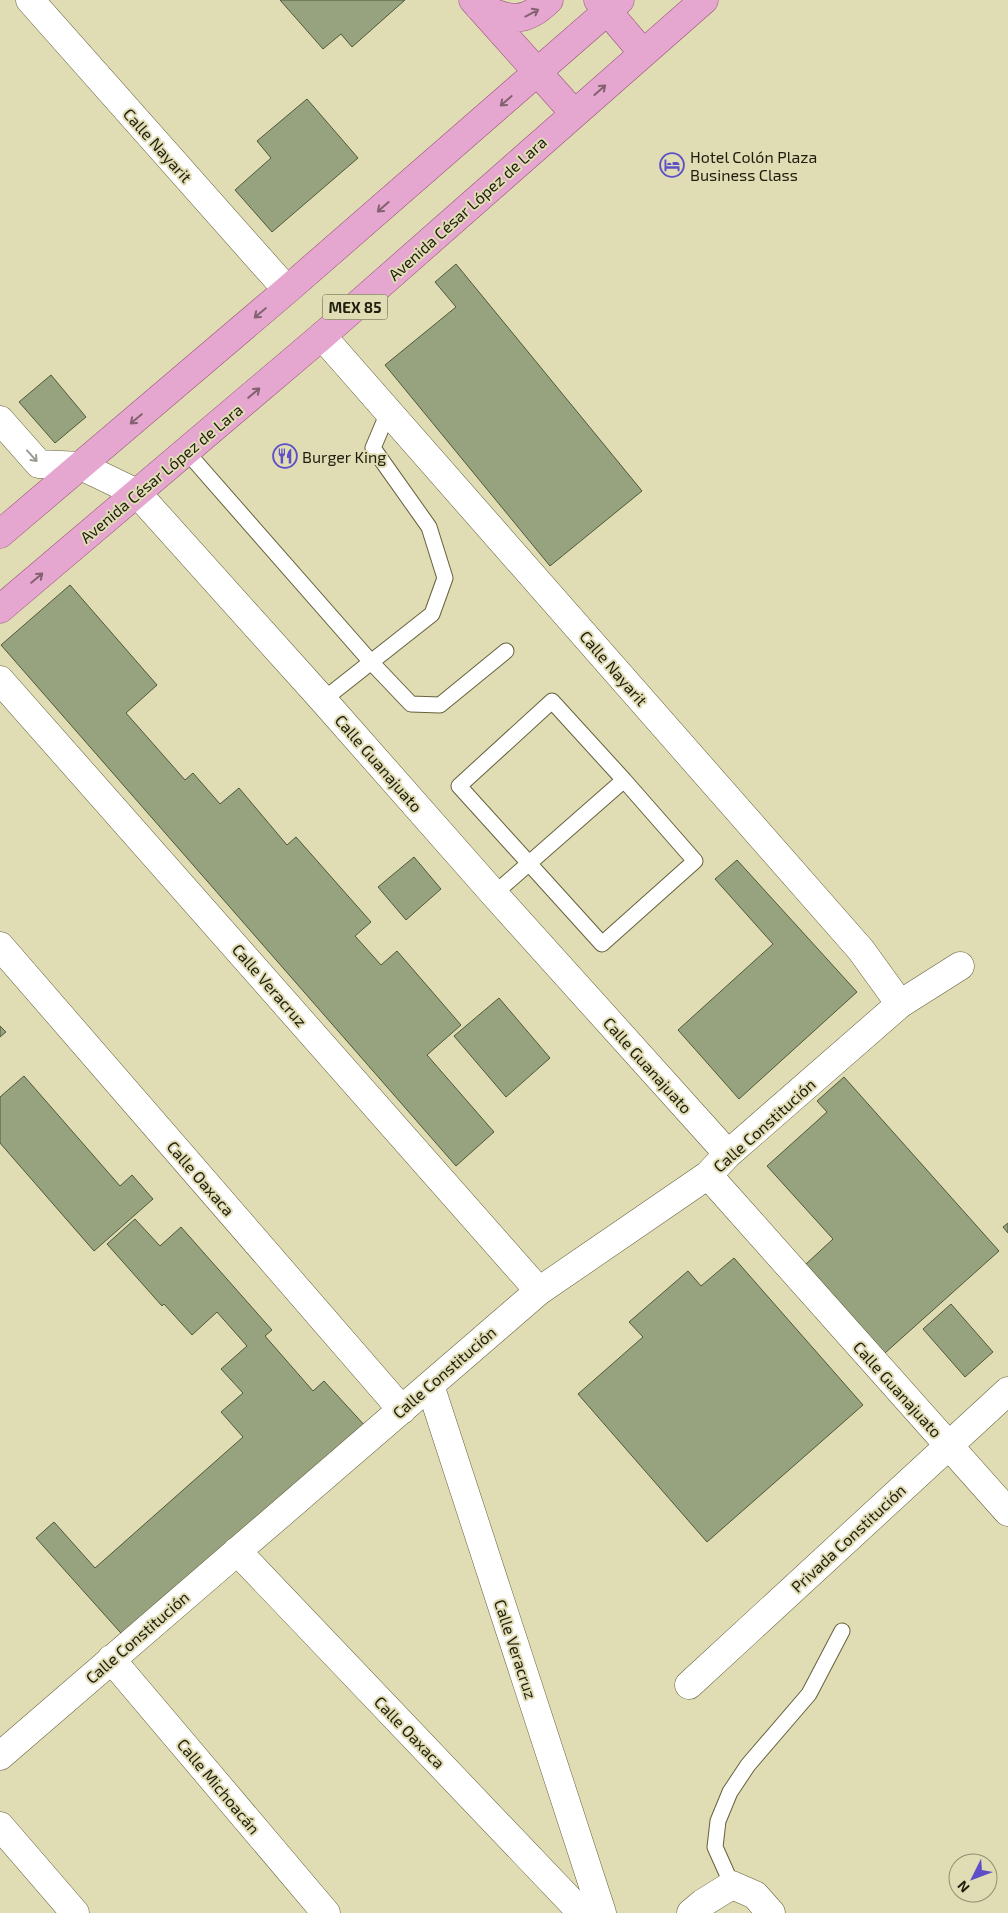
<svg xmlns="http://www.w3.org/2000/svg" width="1008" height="1913" font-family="'Exo 2',sans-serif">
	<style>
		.building { fill: #97a37e; stroke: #4f5938 }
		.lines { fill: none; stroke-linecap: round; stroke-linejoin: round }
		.service-casing { stroke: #65613c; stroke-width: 17 }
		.minor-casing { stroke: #65613c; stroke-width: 29 }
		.primary-casing { stroke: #955077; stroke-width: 29 }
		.service { stroke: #fff; stroke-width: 15 }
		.minor { stroke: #fff; stroke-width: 28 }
		.primary { stroke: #e5a6cf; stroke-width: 28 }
		.oneway { stroke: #82626e }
		.oneway2 { stroke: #9a9993 }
		.labels { text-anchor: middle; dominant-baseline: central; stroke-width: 4; stroke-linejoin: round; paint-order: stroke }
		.shield { fill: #e0dcb4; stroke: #595640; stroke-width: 1 }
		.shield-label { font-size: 15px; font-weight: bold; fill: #1f1d0e }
		.street-label { font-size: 16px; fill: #1f1d0e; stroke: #e0dcb4 }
		.poi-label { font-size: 16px; fill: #1f1d0e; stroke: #e0dcb4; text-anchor: start }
	</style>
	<rect width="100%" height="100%" fill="#e0dcb4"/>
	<path class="building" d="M 280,0 L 405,0 L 352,47 L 341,34 L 323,49 Z
		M 307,99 L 358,158 L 272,232 L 235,190 L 271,158 L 257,141 Z
		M 456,264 L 642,491 L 550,566 L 385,365 L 456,307 L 435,282 Z
		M 51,375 L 86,417 L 55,443 L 19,402 Z
		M 70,585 L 157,685 L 126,713 L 185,780 L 193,773 L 220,804 L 239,788 L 287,845 L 296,837 L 371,922 L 355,936 L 381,965 L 397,951 L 461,1025 L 427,1055 L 494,1132 L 456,1166 L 1,645 Z
		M 414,857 L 441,889 L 406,920 L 378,887 Z
		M 737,860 L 857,992 L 739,1099 L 678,1030 L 773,944 L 715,879 Z
		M 499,998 L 550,1058 L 506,1097 L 454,1036 Z
		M 0,1026 L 6,1032 L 0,1037 Z
		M 24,1076 L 120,1186 L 132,1175 L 153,1199 L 94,1251 L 0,1143 L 0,1097 Z
		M 844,1077 L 999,1251 L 885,1353 L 806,1264 L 833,1239 L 767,1166 L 827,1112 L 817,1101 Z
		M 135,1219 L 160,1246 L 181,1227 L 272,1330 L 265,1336 L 313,1391 L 324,1381 L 367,1428 L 128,1641 L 36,1538 L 54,1522 L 95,1568 L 243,1437 L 221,1412 L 243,1393 L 221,1369 L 247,1346 L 217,1312 L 192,1335 L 164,1304 L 162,1306 L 107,1244 Z
		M 1008,1223 L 1008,1233 L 1003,1227 Z
		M 734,1258 L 863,1405 L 707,1542 L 578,1394 L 643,1337 L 629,1322 L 688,1271 L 701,1286 Z
		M 951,1304 L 993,1352 L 965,1377 L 923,1329 Z"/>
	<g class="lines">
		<g class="service-casing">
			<path id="service" d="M 186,451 L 371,662 L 411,704 L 440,705 L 506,651
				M 323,700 L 432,614 L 445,578 L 429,527 L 373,448 L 389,410
				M 494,894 L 624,780 L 552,701 L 459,786 L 602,944 L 695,861 L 624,780
				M 732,1885 L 715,1847 L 718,1821 L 730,1792 L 748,1765 L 809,1694 L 842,1631"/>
		</g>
		<g class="minor-casing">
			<path id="minor" d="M 30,0 L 287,290
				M 322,336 L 861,950 L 900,1004
				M 0,420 L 39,464 L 81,466 L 137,493 L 323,700 L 494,894 L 728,1154
				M 0,680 L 539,1291
				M 0,946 L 402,1410
				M 708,1175 L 1008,1512
				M 430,1385 L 602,1913
				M 237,1551 L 582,1913
				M 111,1659 L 326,1913
				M 689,1685 L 1008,1391
				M 0,1756 L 539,1291 L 708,1175 L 728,1154 L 900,1004 L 960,966
				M 0,1826 L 75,1913
				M 691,1913 L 703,1903 L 732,1885 L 755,1895 L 771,1913"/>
		</g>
		<g class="primary-casing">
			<path id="primary" d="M 473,0 L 574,113
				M 598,0 L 643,53
				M 479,7 C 509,20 524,25 549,0
				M 0,534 L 287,290 L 620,0
				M 0,609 L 322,336 L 704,0"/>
		</g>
		<use href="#service" class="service"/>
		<use href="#minor" class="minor"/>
		<use href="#primary" class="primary"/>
	</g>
	<defs><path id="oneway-shaft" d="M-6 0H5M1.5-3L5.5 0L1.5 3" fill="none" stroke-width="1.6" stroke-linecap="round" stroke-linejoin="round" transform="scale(1.25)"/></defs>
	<g class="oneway">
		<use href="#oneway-shaft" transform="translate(532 13) rotate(-28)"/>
		<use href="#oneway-shaft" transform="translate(600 90) rotate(-41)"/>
		<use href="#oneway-shaft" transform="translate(506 101) rotate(139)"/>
		<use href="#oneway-shaft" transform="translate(383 207) rotate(139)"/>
		<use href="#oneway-shaft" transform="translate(260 313) rotate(140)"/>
		<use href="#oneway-shaft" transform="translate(254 393) rotate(-40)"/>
		<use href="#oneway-shaft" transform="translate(136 419) rotate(140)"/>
		<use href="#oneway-shaft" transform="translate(37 578) rotate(-40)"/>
	</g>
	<use class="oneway2" href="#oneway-shaft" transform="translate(32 456) rotate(48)"/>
	<defs>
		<g id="hotel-ring" transform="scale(1.25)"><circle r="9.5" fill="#e0dcb4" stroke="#5c4fc7" stroke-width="1.5"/><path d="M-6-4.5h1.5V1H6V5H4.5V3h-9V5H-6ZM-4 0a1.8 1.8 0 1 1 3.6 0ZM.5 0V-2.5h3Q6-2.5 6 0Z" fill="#5c4fc7"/></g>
		<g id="restaurant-ring" transform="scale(1.25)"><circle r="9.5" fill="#e0dcb4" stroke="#5c4fc7" stroke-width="1.5"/><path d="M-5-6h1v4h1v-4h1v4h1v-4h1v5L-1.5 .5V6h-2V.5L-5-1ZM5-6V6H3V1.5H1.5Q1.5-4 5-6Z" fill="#5c4fc7"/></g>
	</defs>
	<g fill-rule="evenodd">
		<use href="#hotel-ring" x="672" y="165"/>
		<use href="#restaurant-ring" x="285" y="456"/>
	</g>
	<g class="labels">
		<rect class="shield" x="322.5" y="294.5" width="65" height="25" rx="4"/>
		<g class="shield-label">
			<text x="355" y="307">MEX 85</text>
		</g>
		<g class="street-label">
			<text transform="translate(158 145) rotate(48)">Calle Nayarit</text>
			<text transform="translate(467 208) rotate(-42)">Avenida César López de Lara</text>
			<text transform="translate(161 473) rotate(-40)">Avenida César López de Lara</text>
			<text transform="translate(614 668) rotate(49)">Calle Nayarit</text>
			<text transform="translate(379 763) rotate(49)">Calle Guanajuato</text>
			<text transform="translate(270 985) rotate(49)">Calle Veracruz</text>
			<text transform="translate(648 1065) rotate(48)">Calle Guanajuato</text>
			<text transform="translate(764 1125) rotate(-42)">Calle Constitución</text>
			<text transform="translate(201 1178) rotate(49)">Calle Oaxaca</text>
			<text transform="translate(444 1372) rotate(-41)">Calle Constitución</text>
			<text transform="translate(898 1389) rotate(48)">Calle Guanajuato</text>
			<text transform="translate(848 1538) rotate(-43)">Privada Constitución</text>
			<text transform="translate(137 1637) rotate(-41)">Calle Constitución</text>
			<text transform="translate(516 1649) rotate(72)">Calle Veracruz</text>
			<text transform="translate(410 1732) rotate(46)">Calle Oaxaca</text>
			<text transform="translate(219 1786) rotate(50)">Calle Michoacán</text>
		</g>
		<g class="poi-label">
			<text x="690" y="156">Hotel Colón Plaza<tspan x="690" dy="18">Business Class</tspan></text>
			<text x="302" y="456">Burger King</text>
		</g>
	</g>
	<g transform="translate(973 1878) rotate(228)"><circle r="24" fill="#e0dcb4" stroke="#939072"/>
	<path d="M0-4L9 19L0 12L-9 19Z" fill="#5c4fc7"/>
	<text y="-8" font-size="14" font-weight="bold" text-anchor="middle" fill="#1f1d0e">N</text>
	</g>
</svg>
